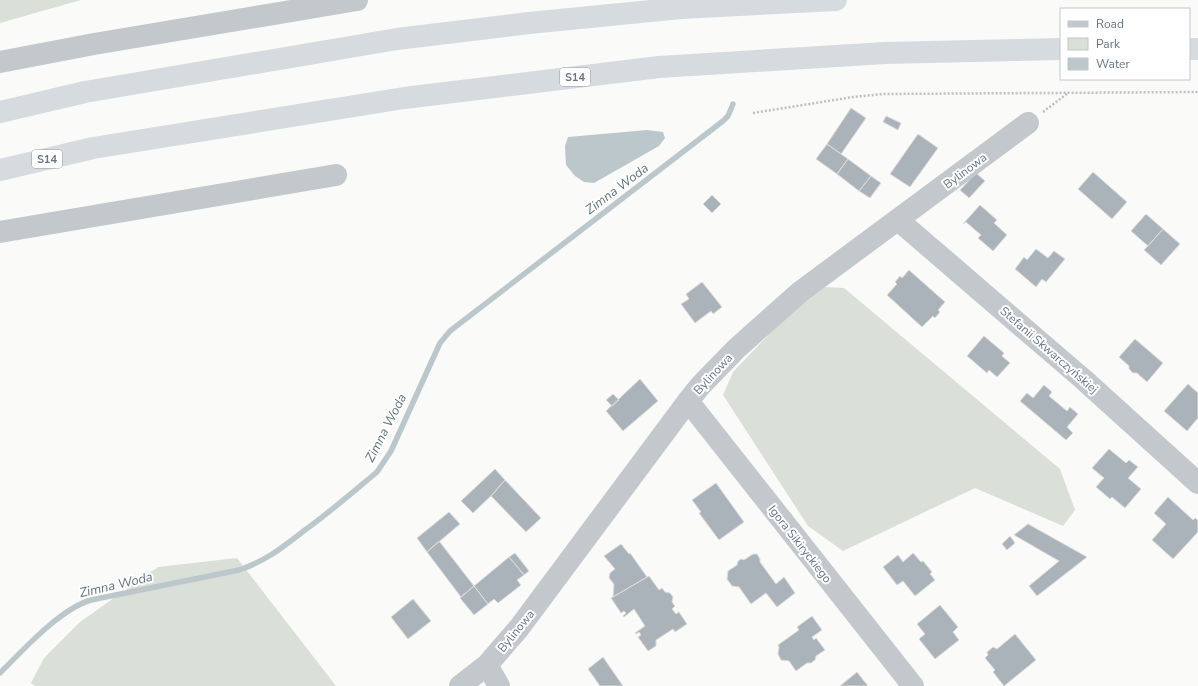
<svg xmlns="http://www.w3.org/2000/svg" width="1198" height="686" font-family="'Nunito Sans',sans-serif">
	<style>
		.green { fill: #dadfd7 }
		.water { fill: #bbc7cb }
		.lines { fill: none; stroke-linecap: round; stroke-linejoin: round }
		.stream { stroke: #bbc7cb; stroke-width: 5.5 }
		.building { fill: #aab3b9; stroke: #dcdcda }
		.path { stroke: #bbbfc2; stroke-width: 2.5; stroke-dasharray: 2 2; stroke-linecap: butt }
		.minor { stroke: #c3c8cc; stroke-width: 22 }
		.highway { stroke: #d6dbdf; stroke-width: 22 }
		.labels { text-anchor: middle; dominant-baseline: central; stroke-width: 4; stroke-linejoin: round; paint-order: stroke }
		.shield { fill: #fff; stroke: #939fa8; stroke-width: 1 }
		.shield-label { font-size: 11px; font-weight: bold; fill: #657683 }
		.street-label { font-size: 12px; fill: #657683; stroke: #fff }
		.water-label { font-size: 13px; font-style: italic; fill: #60757c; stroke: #fff }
	</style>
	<rect width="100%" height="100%" fill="#fafaf8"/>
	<path class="green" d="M 0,0 L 81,0 L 0,23 Z
		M 825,287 L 844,288 L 1060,469 L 1075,510 L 1063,526 L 975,488 L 843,551 L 808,526 L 723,395 L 733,372 L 797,305 Z
		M 237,558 L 336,686 L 35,686 L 31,683 L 44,658 L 80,622 L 158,567 Z"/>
	<path class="water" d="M 647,130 L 663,132 L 665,138 L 659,146 L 594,183 L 584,182 L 575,176 L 566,165 L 565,146 L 568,137 Z"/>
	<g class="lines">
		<path class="stream" d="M 0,673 C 23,650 60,609 91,600 L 239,570 C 266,561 283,547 305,530 C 330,512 353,492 377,472 L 391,451 L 440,343 L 450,331 L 723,121 L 728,116 L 733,104"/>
	</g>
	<path class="building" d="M 851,108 L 866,118 L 841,154 L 827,144 Z
		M 886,116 L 901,123 L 898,130 L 883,122 Z
		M 918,134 L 938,148 L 910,187 L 890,174 Z
		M 827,144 L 848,159 L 837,174 L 816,159 Z
		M 848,159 L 871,176 L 859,191 L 837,174 Z
		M 1093,172 L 1127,202 L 1112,219 L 1078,189 Z
		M 976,173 L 985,181 L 969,198 L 960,190 Z
		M 871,176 L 881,183 L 870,198 L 859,191 Z
		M 712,195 L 721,204 L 712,213 L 703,204 Z
		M 980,205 L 997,220 L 994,223 L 1007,235 L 993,251 L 978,238 L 981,235 L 966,222 L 963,224 Z
		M 1146,214 L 1163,229 L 1148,246 L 1131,231 Z
		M 1163,229 L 1180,244 L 1161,265 L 1144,250 Z
		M 1036,249 L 1048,258 L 1054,251 L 1065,259 L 1046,282 L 1042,279 L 1036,287 L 1015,269 L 1024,257 L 1027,260 Z
		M 909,270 L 945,302 L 938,310 L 940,312 L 935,318 L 933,316 L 922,327 L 887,295 L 897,284 L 895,282 L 900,276 L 902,278 Z
		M 702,282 L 722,307 L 713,314 L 711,311 L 695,323 L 681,304 L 689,299 L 686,294 Z
		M 984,336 L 1004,353 L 1002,356 L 1010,363 L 997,377 L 989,370 L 987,373 L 967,356 Z
		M 1135,339 L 1163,363 L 1147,382 L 1137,373 L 1133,373 L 1129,369 L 1129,366 L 1119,357 Z
		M 640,379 L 658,401 L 623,431 L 606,411 Z
		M 1188,384 L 1198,393 L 1198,418 L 1187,431 L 1164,411 Z
		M 1044,385 L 1052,392 L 1049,396 L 1067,411 L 1070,407 L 1078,414 L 1067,427 L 1073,433 L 1066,440 L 1020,401 L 1027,393 L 1033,398 Z
		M 613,394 L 619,400 L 612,406 L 606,400 Z
		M 1109,449 L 1126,463 L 1129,460 L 1138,467 L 1128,478 L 1141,489 L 1125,508 L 1112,497 L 1110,499 L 1096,487 L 1104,478 L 1092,468 Z
		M 495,469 L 505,480 L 496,490 L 496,491 L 473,513 L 461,501 Z
		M 505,480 L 541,518 L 526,532 L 491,496 Z
		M 716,483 L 744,522 L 719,540 L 699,513 L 701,512 L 692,500 Z
		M 1168,497 L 1193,520 L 1195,518 L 1198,520 L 1198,532 L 1173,559 L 1152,540 L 1166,524 L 1154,513 Z
		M 449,512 L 460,524 L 427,552 L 417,538 Z
		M 1028,524 L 1087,557 L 1037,596 L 1029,586 L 1059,561 L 1014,535 Z
		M 1010,536 L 1015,543 L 1007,550 L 1002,544 Z
		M 439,541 L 474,586 L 461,597 L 427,552 Z
		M 621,544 L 629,554 L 630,553 L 647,577 L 613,597 L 614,584 L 609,578 L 610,573 L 615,569 L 604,556 Z
		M 515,553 L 529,571 L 524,575 L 509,557 Z
		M 913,553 L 921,562 L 923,561 L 932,572 L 930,574 L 935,580 L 915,596 L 903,581 L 897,585 L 883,567 L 898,555 L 903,562 Z
		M 753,554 L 757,554 L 760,559 L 760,562 L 776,584 L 784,577 L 795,593 L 777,607 L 766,593 L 751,604 L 739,587 L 732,586 L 727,579 L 728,571 L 737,565 L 738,561 L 741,559 L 744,560 Z
		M 509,557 L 524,575 L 517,580 L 521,585 L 498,603 L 494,599 L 488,604 L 474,586 Z
		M 649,576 L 659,590 L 662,588 L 665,592 L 670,593 L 673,597 L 672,602 L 675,606 L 672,609 L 676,614 L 679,612 L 687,624 L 675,632 L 673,629 L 656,640 L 656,646 L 648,651 L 638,637 L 641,635 L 639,632 L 636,634 L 635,633 L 645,626 L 634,609 L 624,617 L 623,616 L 626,613 L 624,611 L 621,613 L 611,598 Z
		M 474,586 L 488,604 L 474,615 L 460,598 Z
		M 413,599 L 431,621 L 408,639 L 391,617 Z
		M 940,605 L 958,627 L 953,632 L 959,640 L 935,659 L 919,639 L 925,634 L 917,624 Z
		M 812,616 L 822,630 L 812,637 L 814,640 L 816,638 L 825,650 L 816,656 L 815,660 L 811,663 L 807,663 L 796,671 L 789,661 L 781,660 L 778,654 L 779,647 L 778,645 L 799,630 L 797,627 Z
		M 1015,634 L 1036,660 L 1004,686 L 993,672 L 995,670 L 985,658 L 988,655 L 987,652 L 993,647 L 997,649 Z
		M 603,657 L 623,686 L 600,686 L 588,669 Z
		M 857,672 L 868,686 L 840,686 Z"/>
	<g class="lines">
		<path class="path" d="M 1043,112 L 1068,93
			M 753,113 L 853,97 L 883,94 L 1198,92"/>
		<path class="minor" d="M 0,62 L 94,44 L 357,0
			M 898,220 L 1083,379 L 1198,483
			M 0,232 L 336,175
			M 688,401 L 913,686
			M 487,665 L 499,686
			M 460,686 L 487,665 L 519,628 L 688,401 L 701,385 L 736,349 L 800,292 L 1028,123"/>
		<path class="highway" d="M 1189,49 L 1198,49
			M 0,112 L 85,92 L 397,39 L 529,23 L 681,8 L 836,0
			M 0,170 L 93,148 L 404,98 L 659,67 L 885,53 L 1061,49"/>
	</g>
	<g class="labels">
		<g class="shield">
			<rect x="560" y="68" width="30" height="18" rx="3"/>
			<rect x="32" y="150" width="30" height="18" rx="3"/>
		</g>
		<g class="shield-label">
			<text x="575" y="77">S14</text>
			<text x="47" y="159">S14</text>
		</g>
		<g class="street-label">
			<text transform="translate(965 171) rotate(-37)">Bylinowa</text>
			<text transform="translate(1049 350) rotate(41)">Stefanii Skwarczyńskiej</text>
			<text transform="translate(713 374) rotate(-47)">Bylinowa</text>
			<text transform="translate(800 544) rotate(52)">Igora Sikiryckiego</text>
			<text transform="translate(516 631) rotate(-51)">Bylinowa</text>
		</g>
		<g class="water-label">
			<text transform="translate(617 189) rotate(-37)">Zimna Woda</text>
			<text transform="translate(386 428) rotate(-63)">Zimna Woda</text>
			<text transform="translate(116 585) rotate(-13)">Zimna Woda</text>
		</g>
	</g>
	<rect x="1060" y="8" width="130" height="72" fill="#ffffff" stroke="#c1c8cd"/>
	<rect x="1068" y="21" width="20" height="6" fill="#c3c8cc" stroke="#c1c8cd"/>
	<text x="1096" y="28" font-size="12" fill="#657683">Road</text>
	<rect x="1068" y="38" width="20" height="12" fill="#dadfd7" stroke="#c1c8cd"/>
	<text x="1096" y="48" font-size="12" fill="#657683">Park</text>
	<rect x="1068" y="58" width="20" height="12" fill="#bbc7cb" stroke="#c1c8cd"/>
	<text x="1096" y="68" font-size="12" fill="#657683">Water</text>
</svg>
